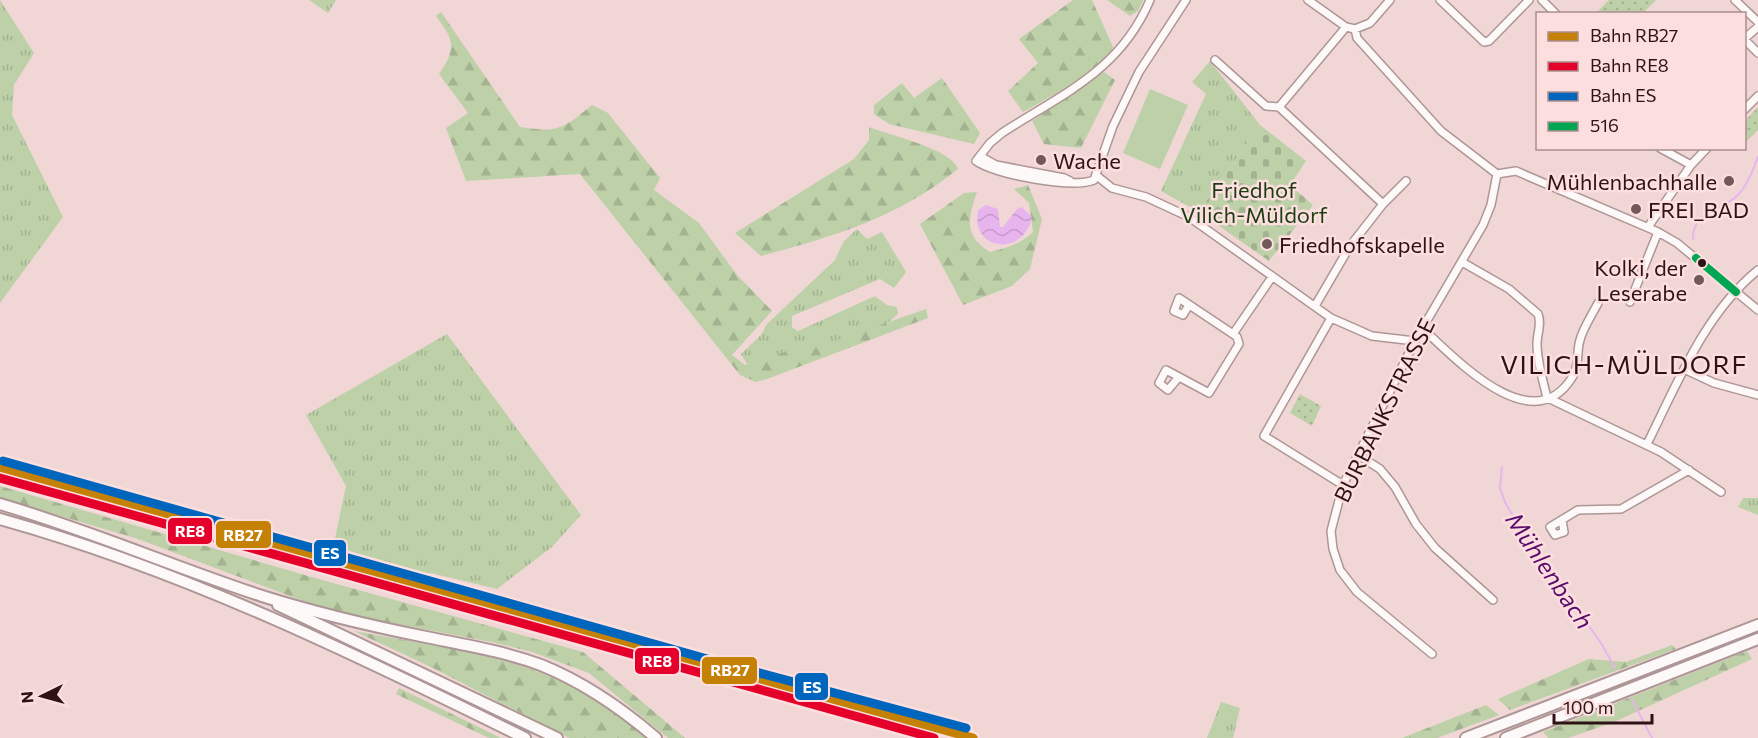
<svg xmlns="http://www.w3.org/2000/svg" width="1758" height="738" font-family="Commissioner,sans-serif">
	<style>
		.grass { fill: url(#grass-tufts) }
		.forest { fill: url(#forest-firs) }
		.cemetery { fill: url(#cemetery-stones) }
		.park { fill: url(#park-dots) }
		.pitch { fill: #bdd0a8 }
		.water { fill: url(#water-waves) }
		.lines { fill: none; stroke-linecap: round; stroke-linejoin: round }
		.stream { stroke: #e8b4ed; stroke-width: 2 }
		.minor-casing { stroke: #ad9695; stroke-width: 10 }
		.highway-casing { stroke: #ad9695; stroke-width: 14 }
		.minor { stroke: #fdf9f9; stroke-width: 7 }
		.highway { stroke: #fdf9f9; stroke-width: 10 }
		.bus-1-casing { stroke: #fddede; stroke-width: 12 }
		.bus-1 { stroke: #00a651; stroke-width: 8 }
		.rail-1-casing { stroke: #fddede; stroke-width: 14 }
		.rail-2-casing { stroke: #fddede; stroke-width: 14 }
		.rail-3-casing { stroke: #fddede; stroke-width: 14 }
		.rail-1 { stroke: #c58105; stroke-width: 9 }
		.rail-2 { stroke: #e4002b; stroke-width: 9 }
		.rail-3 { stroke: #0065bd; stroke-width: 9 }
		.poi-dot { fill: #725858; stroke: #fddede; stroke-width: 2 }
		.bus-dot { fill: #2e1314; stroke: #fddede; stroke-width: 2 }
		.labels { text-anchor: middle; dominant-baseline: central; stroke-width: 5; stroke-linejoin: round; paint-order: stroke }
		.poi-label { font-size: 22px; fill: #2e1314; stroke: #fddede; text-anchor: start }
		.park-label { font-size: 22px; fill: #1c3c11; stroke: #fddede }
		.street-label { font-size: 22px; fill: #2e1314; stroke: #fddede }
		.water-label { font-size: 24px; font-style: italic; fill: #5a0d6c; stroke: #fddede }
		.quarter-label { font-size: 26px; letter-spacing: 1.5px; fill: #2e1314; stroke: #fddede }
		.line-badge { stroke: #fddede; stroke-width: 2 }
		.badge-label { font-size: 16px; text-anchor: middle; font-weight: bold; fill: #fff }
	</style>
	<defs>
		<pattern id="grass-tufts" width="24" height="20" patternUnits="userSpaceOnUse" patternTransform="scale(1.5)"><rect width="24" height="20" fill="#bdd0a8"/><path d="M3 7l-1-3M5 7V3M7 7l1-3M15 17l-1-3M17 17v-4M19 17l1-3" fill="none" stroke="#a3b290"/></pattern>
		<pattern id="forest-firs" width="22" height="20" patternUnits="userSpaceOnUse" patternTransform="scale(1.5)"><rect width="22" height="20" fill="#bdd0a8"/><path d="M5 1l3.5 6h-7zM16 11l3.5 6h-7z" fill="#a3b290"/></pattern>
		<pattern id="cemetery-stones" width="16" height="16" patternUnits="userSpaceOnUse" patternTransform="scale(1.5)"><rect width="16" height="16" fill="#bdd0a8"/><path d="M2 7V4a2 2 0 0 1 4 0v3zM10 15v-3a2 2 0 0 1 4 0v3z" fill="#a3b290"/></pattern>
		<pattern id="park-dots" width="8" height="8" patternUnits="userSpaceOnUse" patternTransform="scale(1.5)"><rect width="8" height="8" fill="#bdd0a8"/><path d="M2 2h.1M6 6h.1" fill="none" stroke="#a3b290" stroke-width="1.8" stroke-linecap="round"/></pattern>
		<pattern id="water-waves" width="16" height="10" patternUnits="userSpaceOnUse" patternTransform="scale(1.5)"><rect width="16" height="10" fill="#e8b4ed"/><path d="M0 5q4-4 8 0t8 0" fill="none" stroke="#c79aca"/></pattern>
	</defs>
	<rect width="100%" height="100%" fill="#f0d7d6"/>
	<path class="grass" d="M 0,0 L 34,53 L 14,85 L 12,115 L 63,217 L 0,303 Z
		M 309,0 L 336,0 L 328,13 Z
		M 1210,61 L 1260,125 L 1199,212 L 1161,191 L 1206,94 L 1192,82 Z
		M 857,229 L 867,239 L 882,232 L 906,272 L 894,288 L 880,279 L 792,316 L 792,327 L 798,331 L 875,296 L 887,305 L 897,307 L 898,314 L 884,326 L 752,372 L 741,354 L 761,335 L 767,324 L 835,260 L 844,241 Z
		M 447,334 L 581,515 L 552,547 L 497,589 L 431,573 L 417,581 L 331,557 L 346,486 L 306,415 Z
		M 1743,498 L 1758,498 L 1758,515 L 1738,507 Z
		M 1221,702 L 1240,708 L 1233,738 L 1207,738 Z"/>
	<path class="forest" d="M 1073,0 L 1092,0 L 1113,47 C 1103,70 1046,99 1023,112 L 1008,91 L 1038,63 L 1019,39 Z
		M 1107,0 L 1143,0 L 1138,11 L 1130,16 Z
		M 441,12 L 520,127 C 558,133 563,129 592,105 L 608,113 L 660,178 L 654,190 L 699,223 L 737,275 L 772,311 L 732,355 L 745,365 L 812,343 L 814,348 L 926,309 L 928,318 L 767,379 L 756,382 L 740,375 L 580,174 L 466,181 L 446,128 L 468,113 L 439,74 C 457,48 454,40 436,16 Z
		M 1104,72 L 1115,80 L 1081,148 L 1044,144 L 1032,121 Z
		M 942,78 L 980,133 L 974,144 L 889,124 L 874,114 L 874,105 L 902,83 L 914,98 Z
		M 869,127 C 889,135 952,149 958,169 C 897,218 835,236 761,256 L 735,233 L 854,159 L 869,140 Z
		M 1028,185 L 1042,219 L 1030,269 L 1012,286 L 963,305 L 920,224 L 964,193 L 977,192 C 968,219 963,235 990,252 C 1007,248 1021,244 1033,232 L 1029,203 L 1014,189 Z
		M 0,486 L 322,580 L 583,652 L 685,738 L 668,738 L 589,673 L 532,652 L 496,643 L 330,611 L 138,539 L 0,498 Z
		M 354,631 C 432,646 513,654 584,692 C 606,703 627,723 647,738 L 569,738 L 433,668 Z
		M 1672,645 L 1676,649 L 1510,710 L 1498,699 L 1589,659 L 1626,662 Z
		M 1747,651 L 1752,659 L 1614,722 L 1568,738 L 1548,738 L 1543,732 Z
		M 399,688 L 501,738 L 489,738 L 396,694 Z
		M 1486,705 L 1499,715 L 1437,738 L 1402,738 Z"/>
	<path class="cemetery" d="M 1260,125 L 1306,161 L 1290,185 L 1313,205 L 1269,261 L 1199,212 Z"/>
	<path class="park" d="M 1609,0 L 1656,0 L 1643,13 L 1596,13 Z
		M 1758,107 L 1758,130 L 1745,143 L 1745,121 Z
		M 1300,394 L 1321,406 L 1312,426 L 1290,413 Z"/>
	<path class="pitch" d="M 1150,89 L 1188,105 L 1160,169 L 1123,153 Z"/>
	<path class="water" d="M 986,205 L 998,209 L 1000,227 L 1003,227 L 1017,209 L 1022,207 L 1032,217 C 1024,257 970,252 978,210 Z"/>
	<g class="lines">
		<path class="stream" d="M 1693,239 C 1692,211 1721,212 1738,195 C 1748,184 1753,170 1758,157
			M 1502,467 L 1500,488 L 1505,502 L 1521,530 L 1601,643 L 1615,668
			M 1632,700 L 1652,738"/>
		<g class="minor-casing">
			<path id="minor" d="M 1150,0 C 1120,71 1062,94 1002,133 L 990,143 L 976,161 C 995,175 1074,189 1094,180 L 1113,126 L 1139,72 L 1186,0
				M 1308,0 L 1346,27 L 1355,29 L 1357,38 L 1441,131 L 1497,174
				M 1440,0 L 1484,42 L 1489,41 L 1529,0
				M 1542,0 L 1556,14
				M 1735,0 L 1758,22
				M 1355,29 L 1370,23 L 1390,0
				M 1744,39 L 1758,27
				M 1745,40 L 1758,53
				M 1215,60 L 1266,106 L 1279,107
				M 1744,110 L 1758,96
				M 1660,148 L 1691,165
				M 980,156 L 996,165 L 1064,178 L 1070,181
				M 1497,174 L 1516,171 L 1658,232 L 1677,243 L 1758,310
				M 1097,176 L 1112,188 L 1146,197 L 1189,217 L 1331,318 L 1372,336 L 1415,341
				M 1383,204 L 1406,181
				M 1648,227 L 1691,165 L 1707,148
				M 1462,262 L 1509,289 L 1538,314 C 1542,324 1537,333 1537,344 C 1537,362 1543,380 1547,398
				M 1630,302 L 1658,232
				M 1189,305 L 1183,315 L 1174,311 L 1179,298 L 1233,334
				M 1315,306 L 1350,246 L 1383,204 L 1279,107 L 1346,27
				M 1331,318 L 1264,436 L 1343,485
				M 1422,328 C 1455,358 1533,443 1573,376 C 1580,364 1576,353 1580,340 C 1583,328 1592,315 1598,303
				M 1684,369 L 1714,383 L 1758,395
				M 1178,378 L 1168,390 L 1159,383 L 1166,370 L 1209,393 L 1239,344 L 1237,337 L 1233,334 L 1272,277
				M 1548,398 L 1661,452 L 1721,492
				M 1647,444 C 1677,384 1705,313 1758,270
				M 1358,455 L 1380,469 L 1395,487 L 1416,524 L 1435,548 L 1493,600
				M 1562,520 L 1564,532 L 1555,535 L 1550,527 L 1578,510 L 1621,509 L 1689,470
				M 1432,654 L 1357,592 L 1340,570 L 1333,549 L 1331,531 L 1343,485 L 1415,341 L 1483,225 L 1491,205 L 1497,174"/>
		</g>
		<g class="highway-casing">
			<path id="highway" d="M 0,504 C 89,530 174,567 262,596 C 316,613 371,626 426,637 C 465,645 503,651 541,665 C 583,682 621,708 656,738
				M 0,519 C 183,570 355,654 525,738
				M 278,605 L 557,738
				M 1466,738 L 1758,625
				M 1506,738 L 1758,639"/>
		</g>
		<use href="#minor" class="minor"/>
		<use href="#highway" class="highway"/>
		<g class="bus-1-casing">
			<path id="bus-1" d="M 1696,258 L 1736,292"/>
		</g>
		<use href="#bus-1" class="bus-1"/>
		<g class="rail-1-casing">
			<path id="rail-1" d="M 0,467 L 973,738"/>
		</g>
		<g class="rail-2-casing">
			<path id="rail-2" d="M 0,478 L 934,738"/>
		</g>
		<g class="rail-3-casing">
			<path id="rail-3" d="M 3,461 L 718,662 L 966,728"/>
		</g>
		<use href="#rail-1" class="rail-1"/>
		<use href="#rail-2" class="rail-2"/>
		<use href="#rail-3" class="rail-3"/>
	</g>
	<g class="poi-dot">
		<circle cx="1041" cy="160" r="6"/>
		<circle cx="1729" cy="181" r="6"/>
		<circle cx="1636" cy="209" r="6"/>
		<circle cx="1267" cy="244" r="6"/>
		<circle cx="1699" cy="280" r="6"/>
	</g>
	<circle class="bus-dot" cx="1702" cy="263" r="5"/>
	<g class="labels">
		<g class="poi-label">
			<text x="1053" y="160">Wache</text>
			<text x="1717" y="181" text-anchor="end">Mühlenbachhalle</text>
			<text x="1648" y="209">FREI_BAD</text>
			<text x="1279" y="244">Friedhofskapelle</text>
			<text x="1687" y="267" text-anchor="end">Kolki, der<tspan x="1687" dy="25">Leserabe</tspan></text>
		</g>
		<g class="park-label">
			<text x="1254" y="189">Friedhof<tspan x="1254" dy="25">Vilich-Müldorf</tspan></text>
		</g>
		<g class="street-label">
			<text transform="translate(1384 410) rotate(-64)">BURBANKSTRASSE</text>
		</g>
		<g class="water-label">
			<text transform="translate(1550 570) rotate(56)">Mühlenbach</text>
		</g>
		<g class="quarter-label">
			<text x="1624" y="363">VILICH-MÜLDORF</text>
		</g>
	</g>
	<g class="line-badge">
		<rect x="167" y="517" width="46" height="28" rx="6" fill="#e4002b"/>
		<rect x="215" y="520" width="57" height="29" rx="6" fill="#c58105"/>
		<rect x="313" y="539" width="34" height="28" rx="6" fill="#0065bd"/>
		<rect x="634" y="647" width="46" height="28" rx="6" fill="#e4002b"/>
		<rect x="701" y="656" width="57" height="29" rx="6" fill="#c58105"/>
		<rect x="794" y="672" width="35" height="29" rx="6" fill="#0065bd"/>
	</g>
	<g class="badge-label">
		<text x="190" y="537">RE8</text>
		<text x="243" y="541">RB27</text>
		<text x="330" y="559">ES</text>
		<text x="657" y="667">RE8</text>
		<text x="730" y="676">RB27</text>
		<text x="812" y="693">ES</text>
	</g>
	<rect x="1536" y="12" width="210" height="138" fill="#fddede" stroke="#aa8d8d" stroke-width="1.5"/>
	<rect x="1548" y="32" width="30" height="9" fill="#c58105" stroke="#aa8d8d" stroke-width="1.5"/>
	<text x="1590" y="42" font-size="18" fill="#2e1314">Bahn RB27</text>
	<rect x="1548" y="62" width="30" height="9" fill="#e4002b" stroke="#aa8d8d" stroke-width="1.5"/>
	<text x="1590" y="72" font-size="18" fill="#2e1314">Bahn RE8</text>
	<rect x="1548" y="92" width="30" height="9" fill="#0065bd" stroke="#aa8d8d" stroke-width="1.5"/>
	<text x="1590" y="102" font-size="18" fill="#2e1314">Bahn ES</text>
	<rect x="1548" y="122" width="30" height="9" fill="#00a651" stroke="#aa8d8d" stroke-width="1.5"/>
	<text x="1590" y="132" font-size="18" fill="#2e1314">516</text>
	<g transform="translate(42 696) rotate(265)" stroke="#fddede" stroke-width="4.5" paint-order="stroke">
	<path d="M0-4.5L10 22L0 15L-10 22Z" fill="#2e1314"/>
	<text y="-9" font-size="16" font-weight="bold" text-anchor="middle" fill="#2e1314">N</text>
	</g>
	<path d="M1554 714v9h98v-9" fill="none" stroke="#2e1314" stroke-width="3"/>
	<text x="1563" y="714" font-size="18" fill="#2e1314" stroke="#fddede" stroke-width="4.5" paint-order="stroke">100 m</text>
</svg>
